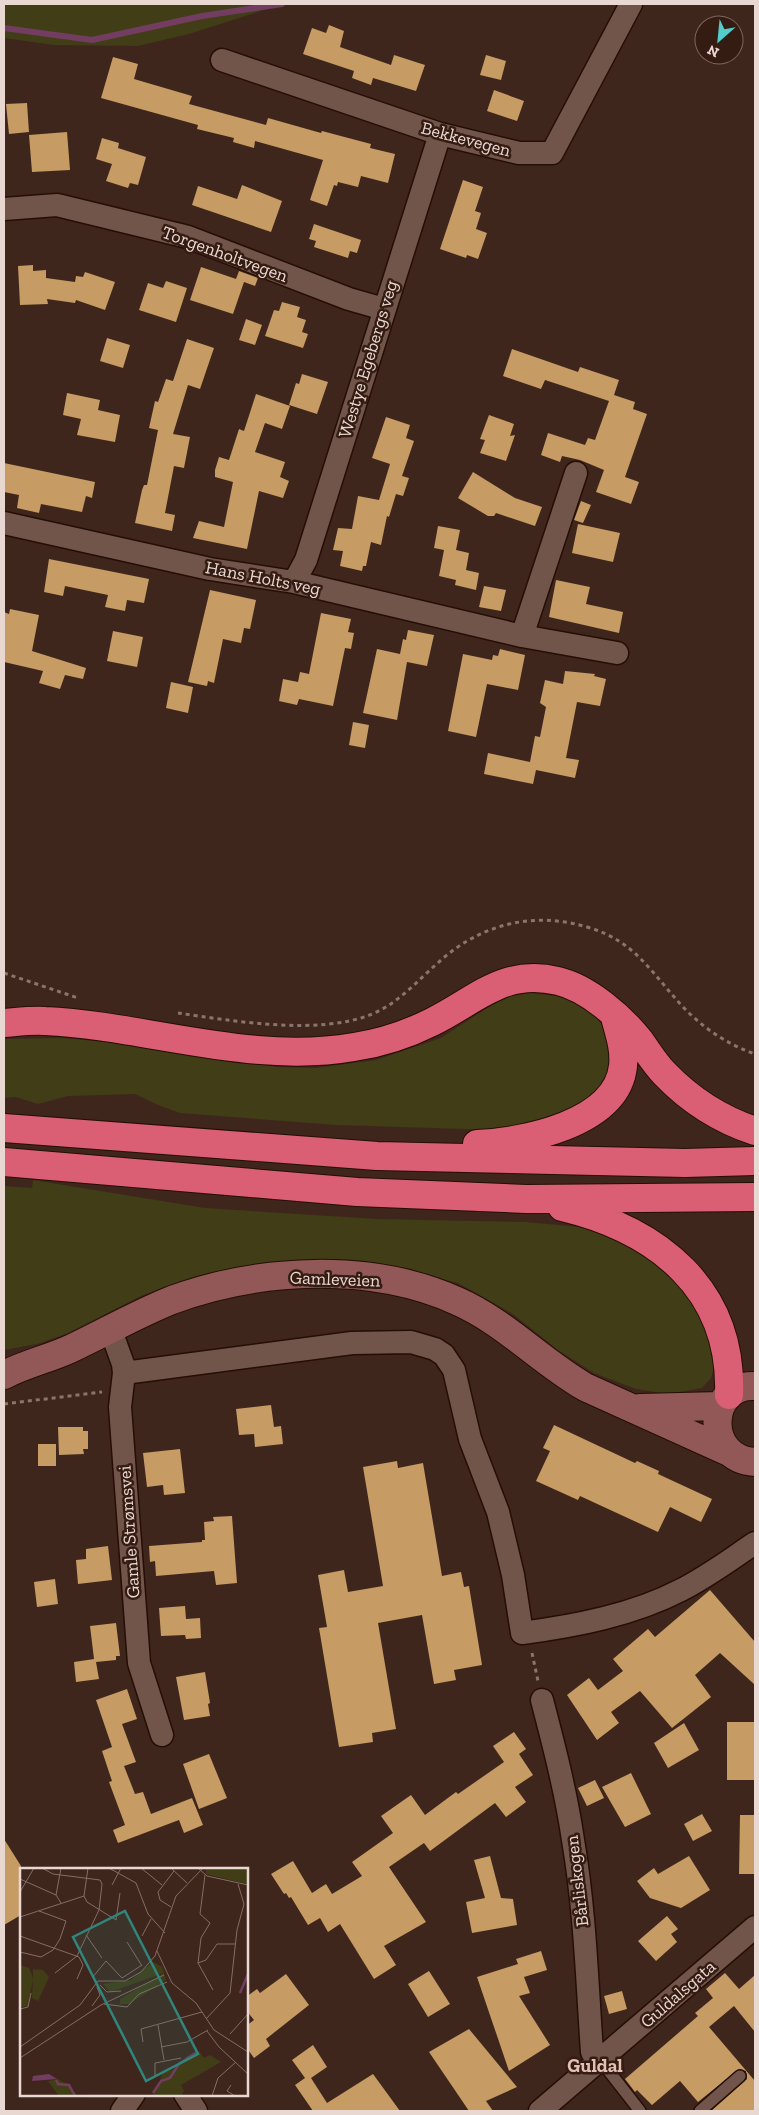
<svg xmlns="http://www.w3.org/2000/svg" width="759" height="2115" font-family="'Zilla Slab',serif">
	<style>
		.green { fill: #413d17 }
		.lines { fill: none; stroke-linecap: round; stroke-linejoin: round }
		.stream { stroke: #723d60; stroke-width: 6 }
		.building { fill: #c69b64 }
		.lane-casing { stroke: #250e06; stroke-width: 14 }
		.street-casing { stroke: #250e06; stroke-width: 25 }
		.secondary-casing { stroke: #250e06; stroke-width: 30 }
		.highway-casing { stroke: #250e06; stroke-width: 30 }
		.path { stroke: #8a746c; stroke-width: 3; stroke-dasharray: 4 4; stroke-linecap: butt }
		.lane { stroke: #72554a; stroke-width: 11 }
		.street { stroke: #72554a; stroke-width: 22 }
		.secondary { stroke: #915857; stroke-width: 28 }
		.highway { stroke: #da5f74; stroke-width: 28 }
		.labels { text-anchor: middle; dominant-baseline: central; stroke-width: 5; stroke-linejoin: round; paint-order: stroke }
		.street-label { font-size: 18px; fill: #e9d8d1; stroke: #351c13 }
		.neighbourhood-label { font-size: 19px; font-weight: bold; fill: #e2c0b3; stroke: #351c13 }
		.inset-river { fill: none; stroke: #723d60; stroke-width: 2.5 }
		.inset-road { fill: none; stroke: #836d64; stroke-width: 1 }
		.view { fill: #30857d; fill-opacity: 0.15; stroke: #30857d; stroke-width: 2.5 }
		.inset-edge { fill: none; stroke: #e9d8d1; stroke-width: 2.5 }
	</style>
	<rect width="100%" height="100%" fill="#3f261c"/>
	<path class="green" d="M 4,4 L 277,4 L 273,7 L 189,34 L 138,46 L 53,45 L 4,38 Z
		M 531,993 L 564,997 L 588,1009 L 606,1029 L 613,1058 L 606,1081 L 581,1105 L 536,1121 L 496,1130 L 336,1125 L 180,1113 L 158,1105 L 135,1094 L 68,1096 L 38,1104 L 16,1097 L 4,1098 L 4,1039 L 63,1038 L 138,1045 L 276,1067 L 316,1068 L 376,1060 L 441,1038 L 504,997 Z
		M 33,1180 L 205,1208 L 377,1219 L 526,1222 L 580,1227 L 613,1234 L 654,1255 L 705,1319 L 716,1361 L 711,1378 L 702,1388 L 668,1394 L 636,1389 L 594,1373 L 558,1350 L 513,1314 L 458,1283 L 415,1272 L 344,1262 L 277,1262 L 201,1275 L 143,1295 L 66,1334 L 37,1344 L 4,1350 L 4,1186 L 32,1188 Z"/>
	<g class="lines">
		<path class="stream" d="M 4,28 L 92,40 L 202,16 L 282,4"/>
	</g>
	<path class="building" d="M 329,25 L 344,31 L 340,47 L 391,65 L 394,55 L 425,65 L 416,91 L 373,78 L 371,85 L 352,78 L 354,71 L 303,54 L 312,28 L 326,33 Z
		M 486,55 L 506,61 L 501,80 L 480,75 Z
		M 113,57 L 138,64 L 134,79 L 192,96 L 189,104 L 266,125 L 268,118 L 321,133 L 322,131 L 371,144 L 370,148 L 395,154 L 388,183 L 361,176 L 358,187 L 338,182 L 337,186 L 334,185 L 327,206 L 310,200 L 323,160 L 255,141 L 254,148 L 233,142 L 234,138 L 197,129 L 198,125 L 101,98 Z
		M 494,90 L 524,101 L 517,121 L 487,111 Z
		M 27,103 L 29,132 L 9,134 L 6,104 Z
		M 67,132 L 70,170 L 32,172 L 29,135 Z
		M 102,138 L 119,143 L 118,148 L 146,157 L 138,185 L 130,183 L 128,188 L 106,181 L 112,164 L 96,159 Z
		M 463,180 L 483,187 L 475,211 L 481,213 L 476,229 L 487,233 L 478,259 L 467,255 L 466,258 L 440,249 Z
		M 242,185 L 282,201 L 271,232 L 192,205 L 198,186 L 237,199 Z
		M 314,224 L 361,240 L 357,253 L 350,251 L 348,258 L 314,247 L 316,241 L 309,239 Z
		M 33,265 L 33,271 L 46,270 L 46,278 L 75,282 L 76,276 L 83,277 L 85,272 L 115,282 L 105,310 L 76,300 L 75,303 L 47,299 L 48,304 L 20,305 L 18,266 Z
		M 201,267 L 239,280 L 236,279 L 239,271 L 258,278 L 255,286 L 244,282 L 233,314 L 190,300 Z
		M 166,281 L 187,288 L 176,322 L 139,310 L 148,283 L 163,288 Z
		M 282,302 L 300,307 L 297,317 L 306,320 L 302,332 L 308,334 L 303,348 L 265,336 L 274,310 L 279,311 Z
		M 246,319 L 262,325 L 255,345 L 239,340 Z
		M 107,338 L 130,345 L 123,368 L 100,361 Z
		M 187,339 L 214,348 L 200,389 L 188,385 L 173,434 L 190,437 L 184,468 L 174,466 L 165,513 L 175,515 L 172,531 L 135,523 L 142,490 L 144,485 L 147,485 L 158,430 L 149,428 L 155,401 L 158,402 L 166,379 L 173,381 Z
		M 512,349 L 578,372 L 580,367 L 619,380 L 614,395 L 635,402 L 633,409 L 647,414 L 625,477 L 639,482 L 631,504 L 596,492 L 604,470 L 580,460 L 562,456 L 560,462 L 541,455 L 548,433 L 585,445 L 588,438 L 595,440 L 609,401 L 545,380 L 541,389 L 503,376 Z
		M 302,374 L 328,382 L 317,414 L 289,405 L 296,383 L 299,384 Z
		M 67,393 L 100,400 L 98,410 L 120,415 L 115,442 L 77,435 L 81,419 L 63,415 Z
		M 256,394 L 290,406 L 282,429 L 265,423 L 255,452 L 285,462 L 280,477 L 289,481 L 283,498 L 259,491 L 247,549 L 193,538 L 199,521 L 224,527 L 233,482 L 215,477 L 215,470 L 219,457 L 229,460 L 239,429 L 244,431 Z
		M 489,415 L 514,424 L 510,436 L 515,435 L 506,461 L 480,453 L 485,440 L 480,439 Z
		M 386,417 L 410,425 L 406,438 L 414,441 L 402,476 L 409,478 L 403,496 L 396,494 L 389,517 L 387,516 L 381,545 L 371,542 L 366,566 L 363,566 L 362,571 L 340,566 L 343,551 L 333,550 L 338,528 L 352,529 L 358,496 L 379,500 L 390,464 L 372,458 Z
		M 4,463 L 95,482 L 92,498 L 86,496 L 82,512 L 41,504 L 39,513 L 17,508 L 19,495 L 4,492 Z
		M 473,472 L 515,498 L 542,507 L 535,526 L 496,513 L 494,516 L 488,516 L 458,498 Z
		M 581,501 L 591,505 L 583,523 L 574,520 Z
		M 578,524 L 620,533 L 613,562 L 572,553 Z
		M 438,526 L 460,530 L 456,550 L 469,553 L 466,570 L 479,573 L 476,590 L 455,585 L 456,580 L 439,576 L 444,550 L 434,548 Z
		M 49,559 L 149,579 L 144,603 L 127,600 L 125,611 L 105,607 L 108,595 L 65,586 L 63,596 L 44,592 Z
		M 556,580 L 590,587 L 586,604 L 623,612 L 619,633 L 549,617 Z
		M 484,586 L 506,590 L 501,611 L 479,607 Z
		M 210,590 L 256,600 L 250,629 L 244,628 L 241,643 L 223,639 L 214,683 L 208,681 L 207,686 L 188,682 Z
		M 10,609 L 39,615 L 32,651 L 86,668 L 83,679 L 65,675 L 60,689 L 39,683 L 43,671 L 4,662 L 4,612 L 9,614 Z
		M 321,613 L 351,619 L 348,632 L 354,633 L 351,649 L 345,648 L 333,706 L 299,699 L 297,705 L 279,701 L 283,679 L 298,682 L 300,672 L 309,674 Z
		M 408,630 L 434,635 L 427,666 L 407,662 L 397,720 L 363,713 L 377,649 L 400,654 L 403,639 L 406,640 Z
		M 113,631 L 143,637 L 137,667 L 107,661 Z
		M 500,649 L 525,655 L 518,690 L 487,684 L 476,737 L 448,731 L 463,654 L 492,660 L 493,655 L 498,656 Z
		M 565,671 L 595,674 L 594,676 L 606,679 L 600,706 L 577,702 L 566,758 L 579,760 L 575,778 L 536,770 L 533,784 L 484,774 L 488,753 L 530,762 L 535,736 L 540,737 L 546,707 L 540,703 L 545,680 L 563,684 Z
		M 171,682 L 193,687 L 188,713 L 166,708 Z
		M 353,722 L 369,725 L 365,748 L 349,745 Z
		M 271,1405 L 274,1427 L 281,1426 L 283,1444 L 255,1447 L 254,1434 L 239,1435 L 236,1409 Z
		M 554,1425 L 635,1463 L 637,1461 L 659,1471 L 658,1474 L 712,1499 L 701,1522 L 670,1507 L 658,1532 L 580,1496 L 578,1500 L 536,1481 L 550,1451 L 543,1448 Z
		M 58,1427 L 83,1427 L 83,1431 L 88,1431 L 88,1449 L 83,1449 L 84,1454 L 59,1455 Z
		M 38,1444 L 56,1444 L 56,1466 L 38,1466 Z
		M 180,1449 L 185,1493 L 164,1495 L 163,1485 L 147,1487 L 143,1453 Z
		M 397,1461 L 398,1468 L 423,1463 L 442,1576 L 461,1572 L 464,1587 L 469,1586 L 482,1665 L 454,1670 L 456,1680 L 434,1684 L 422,1615 L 378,1623 L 396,1729 L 372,1733 L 373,1742 L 339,1747 L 319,1628 L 327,1627 L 318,1575 L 344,1570 L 348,1592 L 383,1586 L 363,1467 Z
		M 232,1516 L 237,1583 L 216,1585 L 214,1571 L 156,1576 L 155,1561 L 150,1562 L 149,1546 L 202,1542 L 202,1540 L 205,1540 L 204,1522 L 214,1521 L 213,1517 Z
		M 108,1546 L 112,1580 L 78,1584 L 76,1560 L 86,1559 L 86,1549 Z
		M 55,1579 L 58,1604 L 37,1607 L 34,1582 Z
		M 710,1590 L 755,1642 L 755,1685 L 720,1653 L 695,1675 L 711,1697 L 672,1728 L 640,1691 L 611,1712 L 619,1723 L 597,1740 L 567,1695 L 589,1678 L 598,1690 L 623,1671 L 613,1659 L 648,1629 L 655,1637 Z
		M 185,1606 L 186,1619 L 200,1618 L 201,1638 L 186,1639 L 185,1635 L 161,1636 L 159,1608 Z
		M 116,1623 L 120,1656 L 116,1656 L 116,1660 L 96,1662 L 99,1679 L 76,1682 L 74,1662 L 94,1659 L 90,1626 Z
		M 205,1672 L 210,1703 L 208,1704 L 210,1716 L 184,1720 L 176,1677 Z
		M 127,1689 L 137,1719 L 122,1724 L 136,1762 L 124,1766 L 135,1794 L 143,1792 L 151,1814 L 192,1798 L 203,1825 L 184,1833 L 179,1820 L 118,1843 L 113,1830 L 125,1825 L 109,1782 L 112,1781 L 102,1751 L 112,1747 L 96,1700 Z
		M 727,1722 L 755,1722 L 755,1780 L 727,1780 Z
		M 684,1723 L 699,1750 L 668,1768 L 654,1743 Z
		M 514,1732 L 526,1749 L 519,1754 L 533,1775 L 515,1787 L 526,1802 L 506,1817 L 495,1803 L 430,1851 L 424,1843 L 389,1867 L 426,1922 L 384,1946 L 396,1965 L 374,1979 L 340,1924 L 328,1932 L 320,1918 L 308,1925 L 291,1897 L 289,1898 L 286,1893 L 284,1894 L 271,1874 L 293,1861 L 312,1893 L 326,1884 L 332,1894 L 362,1876 L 352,1862 L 393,1833 L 381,1816 L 411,1795 L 425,1815 L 456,1792 L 458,1794 L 504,1762 L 493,1746 Z
		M 209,1754 L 227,1798 L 199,1809 L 183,1764 Z
		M 631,1773 L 651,1814 L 625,1827 L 602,1787 Z
		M 595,1780 L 604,1798 L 587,1806 L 578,1788 Z
		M 702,1814 L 712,1831 L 693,1841 L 684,1824 Z
		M 740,1815 L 755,1815 L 755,1874 L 739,1874 Z
		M 4,1839 L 21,1866 L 21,1915 L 4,1925 Z
		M 490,1856 L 501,1898 L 513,1899 L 517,1925 L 472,1933 L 466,1902 L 485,1898 L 474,1860 Z
		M 689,1856 L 710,1890 L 681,1908 L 650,1898 L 637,1881 L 654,1868 L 658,1874 Z
		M 667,1916 L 678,1929 L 671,1934 L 677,1942 L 656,1961 L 638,1941 Z
		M 541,1951 L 547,1970 L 524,1977 L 530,1993 L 519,1996 L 550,2045 L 509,2071 L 477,1977 L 518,1964 L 516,1959 Z
		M 429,1971 L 450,2004 L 428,2017 L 408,1984 Z
		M 725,1973 L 739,1989 L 755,1975 L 755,2032 L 734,2006 L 709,2027 L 755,2081 L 755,2111 L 711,2111 L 747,2079 L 746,2071 L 739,2069 L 698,2102 L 680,2081 L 652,2105 L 637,2090 L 635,2092 L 625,2079 L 698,2016 L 695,2013 L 713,1998 L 706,1989 Z
		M 286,1974 L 309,2005 L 266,2039 L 270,2046 L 254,2058 L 246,2047 L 246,2026 L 254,2020 L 246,2010 L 246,1997 L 257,1989 L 260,1993 Z
		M 622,1991 L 627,2009 L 609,2014 L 604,1996 Z
		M 469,2029 L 517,2087 L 486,2101 L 493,2111 L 469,2111 L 429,2052 Z
		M 313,2045 L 327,2067 L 311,2078 L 327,2103 L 373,2074 L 400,2111 L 313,2111 L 295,2085 L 305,2078 L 292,2060 Z"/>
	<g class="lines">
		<g class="lane-casing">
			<path id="lane" d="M 601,2061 L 640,2111
				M 700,2111 L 740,2076"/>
		</g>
		<g class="street-casing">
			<path id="street" d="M 222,60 L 440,134 L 519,153 L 552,153 L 631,4
				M 4,209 L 57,205 L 188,237 L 349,299 L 384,309
				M 4,523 L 210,569 L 294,582 L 522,636 L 576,473
				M 294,582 L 306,560 L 440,134
				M 522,636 L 617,653
				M 110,1328 L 123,1364 L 124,1373 L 120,1407 L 139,1663 L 162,1735
				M 124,1373 L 352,1343 L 411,1342 L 435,1349 L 444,1355 L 454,1370 L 470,1439 L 498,1512 L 513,1575 L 522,1633 C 575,1626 633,1615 681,1590 C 707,1577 731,1559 755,1543
				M 542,1700 C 554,1746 566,1792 573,1840 C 585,1910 587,1981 592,2052 L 599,2063
				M 185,2094 L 196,2111
				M 122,2111 L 134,2094
				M 540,2111 L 755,1927"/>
		</g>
		<g class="secondary-casing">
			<path id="secondary" d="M 4,1375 C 25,1364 48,1359 70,1349 C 104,1333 137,1314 172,1300 C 259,1268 371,1262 457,1301 C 505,1322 540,1361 585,1387 L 729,1452
				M 755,1386 C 707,1383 703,1459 755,1462
				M 640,1408 L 721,1406"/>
		</g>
		<g class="highway-casing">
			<path id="highway" d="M 4,1023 C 17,1022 32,1020 45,1021 C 147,1026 251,1065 354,1047 C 381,1043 408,1034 432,1022 C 477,1000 503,968 558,981 C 588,988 622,1018 640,1041 C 648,1052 655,1064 665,1074 C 690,1100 722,1120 755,1131
				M 4,1128 L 377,1156 L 685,1163 L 755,1161
				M 477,1144 C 523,1142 617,1124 623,1066 C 625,1049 619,1033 615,1017
				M 4,1162 L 357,1192 L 526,1199 L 755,1197
				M 562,1207 C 658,1230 733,1289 729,1395"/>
		</g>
		<path class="path" d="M 4,973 L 78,998
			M 178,1013 C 233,1021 320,1036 372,1014 C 399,1003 418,980 440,961 C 481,924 534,911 587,927 C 637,941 653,976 686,1010 C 706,1030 729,1045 755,1054
			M 4,1404 L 102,1392
			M 532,1653 L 538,1681"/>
		<use href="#lane" class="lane"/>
		<use href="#street" class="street"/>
		<use href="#secondary" class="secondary"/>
		<use href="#highway" class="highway"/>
	</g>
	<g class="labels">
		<g class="street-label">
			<text transform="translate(466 139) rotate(15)">Bekkevegen</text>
			<text transform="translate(225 254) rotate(20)">Torgenholtvegen</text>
			<text transform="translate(368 359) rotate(-73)">Westye Egebergs veg</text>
			<text transform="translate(263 578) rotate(11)">Hans Holts veg</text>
			<text transform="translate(335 1279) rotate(2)">Gamleveien</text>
			<text transform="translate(129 1532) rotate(-94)">Gamle Strømsvei</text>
			<text transform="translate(577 1881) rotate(-97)">Bårliskogen</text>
			<text transform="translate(678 1994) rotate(-41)">Guldalsgata</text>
		</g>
		<g class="neighbourhood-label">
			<text x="595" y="2065">Guldal</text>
		</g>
	</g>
	<g transform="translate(20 1868)">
		<rect width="228" height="228" fill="#3f261c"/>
		<path d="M 186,0 L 227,0 L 227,16 L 186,6 ZM 133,94 L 142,99 L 144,104 L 146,112 L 109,136 L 100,136 L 100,131 L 144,105 L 90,124 L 83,116 L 111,112 ZM 0,97 L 9,100 L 13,110 L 13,101 L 23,102 L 29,109 L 18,133 L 12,130 L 13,111 L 8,138 L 0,139 ZM 179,183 L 184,190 L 190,187 L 201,194 L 161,217 L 164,223 L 162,227 L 132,227 L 138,220 L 142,205 L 157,200 L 167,188 ZM 38,211 L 51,220 L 57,227 L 38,227 L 28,213 Z" fill="#413d17"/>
		<path d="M 29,206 L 37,211 L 12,213 L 13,208 Z" fill="#723d60"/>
		<path class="inset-river" d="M 220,125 L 228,106M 36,212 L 38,216 L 49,217 L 55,228M 133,225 L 141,213 L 150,210 L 159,196 L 177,184M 67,228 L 92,228"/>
		<path class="inset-road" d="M 22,0 L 33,6 L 80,12 L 82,16 L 79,42 L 57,88 L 35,105M 41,0 L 36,27 L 41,35M 68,0 L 64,28 L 67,34 L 96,52 L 100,25M 89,0 L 116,15 L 128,46 L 145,65M 121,0 L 142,17M 151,0 L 167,15M 178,0 L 187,8 L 228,17M 185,7 L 180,46 L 190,55 L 181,70 L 178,95 L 193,122M 0,11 L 36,27M 92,17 L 101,0M 0,24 L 14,0M 151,39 L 140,32 L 138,24 L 154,3M 0,49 L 64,28M 66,67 L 82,90M 0,68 L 59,89 L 63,97 L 57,111M 122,68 L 131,51M 107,74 L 122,98M 137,83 L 152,115 L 176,135 L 194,162 L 228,184M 0,84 L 21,89 L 33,82 L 40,71 L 46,53 L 19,43M 178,95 L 186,92 L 197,76 L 215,76M 72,110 L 86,93 L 102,110 L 122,97M 78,113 L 105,113 L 121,104 L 135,88 L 156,28 L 183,0M 80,117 L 87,124 L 101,123M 84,136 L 107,139 L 119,126 L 147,114M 72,138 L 80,127 L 77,119M 0,141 L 8,139 L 11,125M 186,151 L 210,125 L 217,62 L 224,36 L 218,16M 138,157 L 144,192M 187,163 L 199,179 L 228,206M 210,166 L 228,146M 123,174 L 121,161 L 182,144M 0,179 L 60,137 L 78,113M 141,179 L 167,174 L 188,162M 0,190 L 81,137 L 144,107M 135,209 L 135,195 L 161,190M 211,217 L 207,223 L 215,228M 192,228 L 198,210 L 216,194"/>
		<path class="view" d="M 105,43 L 178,186 L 126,213 L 53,69 Z"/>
		<rect width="228" height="228" class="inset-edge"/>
	</g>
	<rect width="759" height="2115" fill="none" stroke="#e9d8d1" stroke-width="10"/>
	<g transform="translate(719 40) rotate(207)"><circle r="24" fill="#351c13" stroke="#7d675f"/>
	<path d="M0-4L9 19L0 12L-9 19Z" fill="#52cdcc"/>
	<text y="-8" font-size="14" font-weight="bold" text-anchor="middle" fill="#e9d8d1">N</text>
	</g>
</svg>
